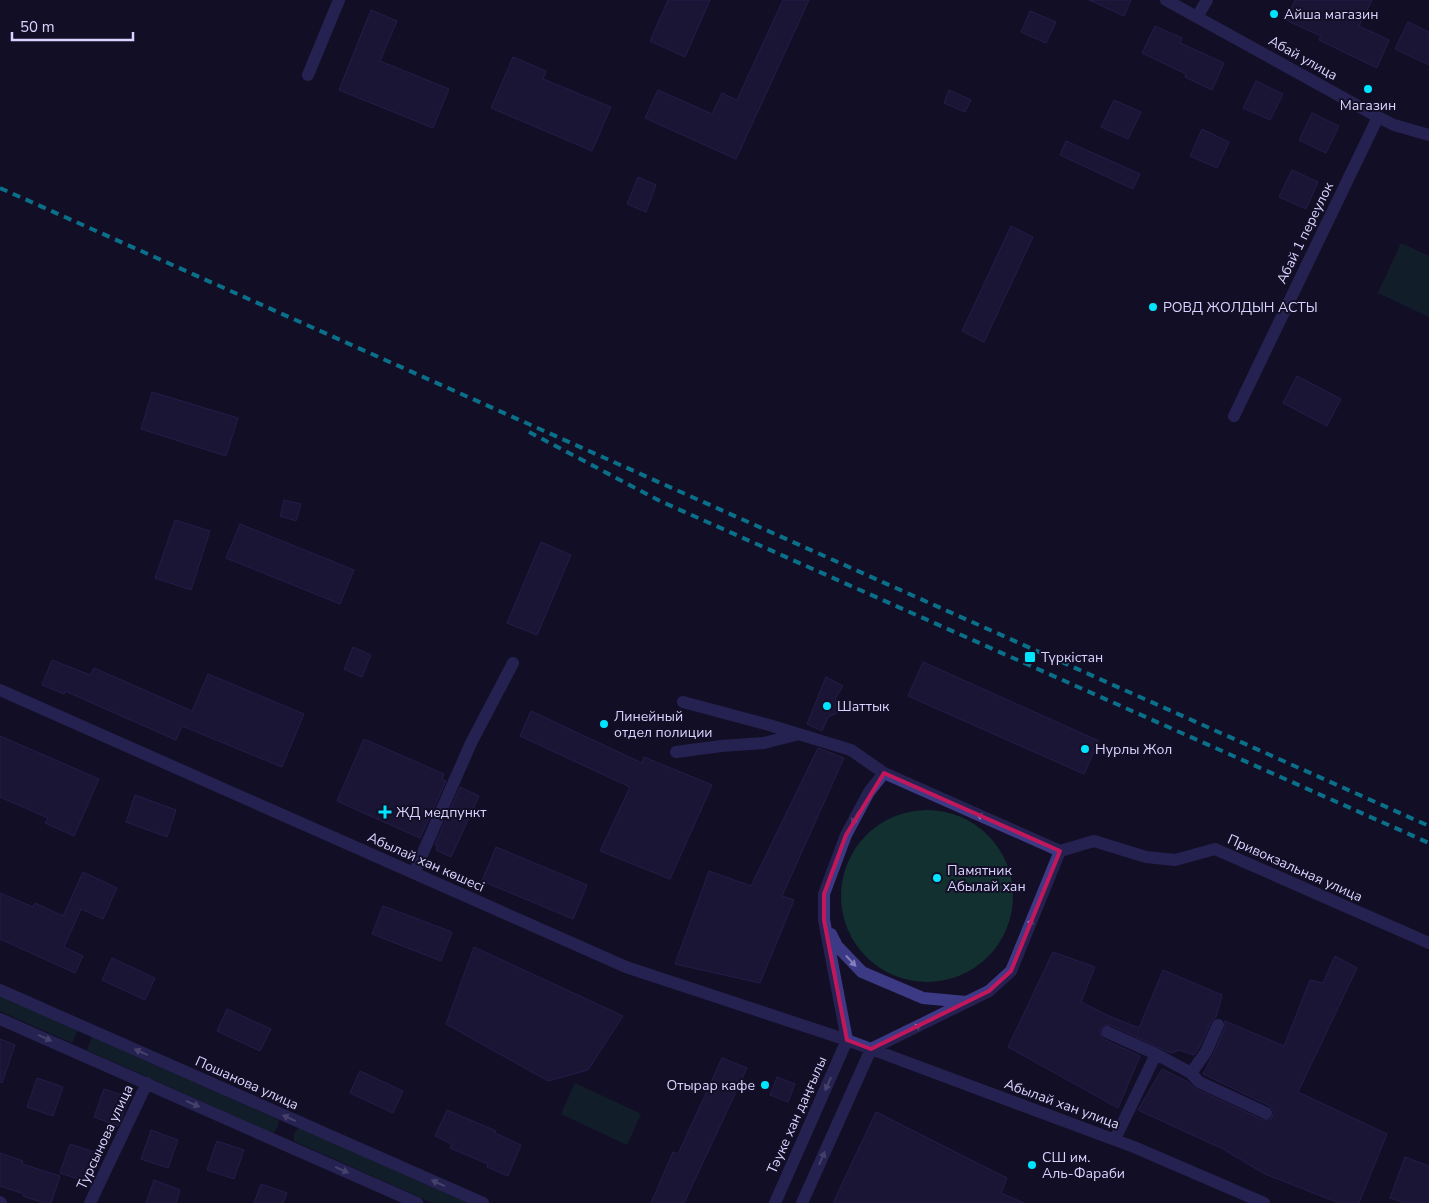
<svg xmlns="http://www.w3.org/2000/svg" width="1429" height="1203" font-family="'Nunito Sans',sans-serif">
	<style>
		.green { fill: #12302f }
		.building { fill: #241b47; stroke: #3b2d73 }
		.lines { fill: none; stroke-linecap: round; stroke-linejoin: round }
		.minor { stroke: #3d3a85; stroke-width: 12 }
		.rail { stroke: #00e5ff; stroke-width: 4; stroke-dasharray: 8 6; stroke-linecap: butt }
		.oneway { fill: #837fbc }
		.marked { fill: none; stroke: #c2185b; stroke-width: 4; stroke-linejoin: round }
		.poi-dot { fill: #00e5ff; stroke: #130f26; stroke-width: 2 }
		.labels { text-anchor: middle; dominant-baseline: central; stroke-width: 4; stroke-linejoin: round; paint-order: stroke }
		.poi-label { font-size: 14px; fill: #d9d4ff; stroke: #130f26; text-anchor: start }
		.street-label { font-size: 14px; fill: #d9d4ff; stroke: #130f26 }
	</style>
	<rect width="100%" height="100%" fill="#130f26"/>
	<path class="green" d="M 1401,243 L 1429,256 L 1429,317 L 1378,293 Z
		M841 896a86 86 0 1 1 172 0a86 86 0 1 1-172 0Z
		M 0,996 L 78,1030 L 72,1043 L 0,1011 Z
		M 92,1037 L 279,1120 L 278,1127 L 273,1133 L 87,1050 Z
		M 575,1083 L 641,1114 L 627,1145 L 561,1114 Z
		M 299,1128 L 468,1203 L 433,1203 L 294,1141 L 294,1133 Z"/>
	<path class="building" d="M 668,0 L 710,0 L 685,57 L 650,41 Z
		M 783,0 L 809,0 L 736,159 L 645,118 L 658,90 L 712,114 L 722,93 L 737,100 Z
		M 1089,0 L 1131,0 L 1124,16 Z
		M 1295,0 L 1372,0 L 1359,26 L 1389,40 L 1377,68 L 1319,40 L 1321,36 L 1286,20 Z
		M 371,10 L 397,21 L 380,61 L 449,89 L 433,128 L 339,90 Z
		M 1030,11 L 1056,22 L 1046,43 L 1021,32 Z
		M 1408,22 L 1429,32 L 1429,65 L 1395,49 Z
		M 1155,26 L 1182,38 L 1180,43 L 1224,63 L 1212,90 L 1185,77 L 1186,74 L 1142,53 Z
		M 513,57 L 546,71 L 543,79 L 611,107 L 592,151 L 491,108 Z
		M 1256,81 L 1283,94 L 1270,120 L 1243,108 Z
		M 949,90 L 971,100 L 965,112 L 944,103 Z
		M 1114,100 L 1141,112 L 1128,139 L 1101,127 Z
		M 1312,113 L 1339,126 L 1326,153 L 1299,140 Z
		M 1202,129 L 1229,142 L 1217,168 L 1190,156 Z
		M 1066,141 L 1140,174 L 1133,189 L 1060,155 Z
		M 1292,170 L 1318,182 L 1306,209 L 1279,197 Z
		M 638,177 L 656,185 L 646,212 L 627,204 Z
		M 1011,226 L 1033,237 L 984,342 L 962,331 Z
		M 1297,376 L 1341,399 L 1327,426 L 1283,403 Z
		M 152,392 L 238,418 L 226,456 L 141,429 Z
		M 284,500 L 301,504 L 296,521 L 280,516 Z
		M 175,520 L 210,531 L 191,590 L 155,578 Z
		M 240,524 L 354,570 L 340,604 L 226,558 Z
		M 541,542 L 571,555 L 537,635 L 507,623 Z
		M 353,647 L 371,655 L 362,677 L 344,669 Z
		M 52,660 L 90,675 L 94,668 L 192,711 L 208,674 L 304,714 L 282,767 L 182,726 L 176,740 L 65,691 L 64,694 L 42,685 Z
		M 923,662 L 1099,741 L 1084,774 L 908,696 Z
		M 826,677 L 843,686 L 835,699 L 839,703 L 839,709 L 837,713 L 828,717 L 822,731 L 807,724 Z
		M 531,711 L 642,763 L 644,757 L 712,785 L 670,879 L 600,851 L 630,787 L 520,736 Z
		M 0,736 L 99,779 L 74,836 L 45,823 L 48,818 L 0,797 Z
		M 364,739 L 444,774 L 442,779 L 446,781 L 420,838 L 337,801 Z
		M 818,748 L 844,758 L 782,896 L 794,900 L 760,983 L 675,964 L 709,871 L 751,886 Z
		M 460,787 L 479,796 L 451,857 L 436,850 L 438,846 L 435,845 Z
		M 135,795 L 176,810 L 167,837 L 126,822 Z
		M 496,847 L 587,885 L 573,919 L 482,881 Z
		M 83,872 L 117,888 L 103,919 L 81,909 L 64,947 L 83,956 L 75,973 L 0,939 L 0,893 L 33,907 L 35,903 L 63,916 Z
		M 383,906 L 452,932 L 441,961 L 372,934 Z
		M 474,947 L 623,1016 L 588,1070 L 548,1081 L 446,1024 Z
		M 1053,952 L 1095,967 L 1081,1002 L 1109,1016 L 1139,1028 L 1163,970 L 1222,995 L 1216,1017 L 1211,1022 L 1199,1048 L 1194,1055 L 1179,1050 L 1171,1053 L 1110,1025 L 1102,1026 L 1099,1032 L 1103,1039 L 1140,1056 L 1118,1108 L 1008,1047 Z
		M 1335,956 L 1357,968 L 1298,1092 L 1387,1134 L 1359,1203 L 1339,1203 L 1265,1174 L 1223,1149 L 1138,1110 L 1162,1069 L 1188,1082 L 1196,1089 L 1263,1120 L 1271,1119 L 1274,1112 L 1270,1106 L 1203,1074 L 1213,1055 L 1225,1028 L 1225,1021 L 1284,1046 L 1310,980 L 1323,983 Z
		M 112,958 L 155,978 L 145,1000 L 102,980 Z
		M 227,1009 L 271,1029 L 260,1051 L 217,1031 Z
		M 0,1039 L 15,1045 L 2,1083 L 0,1082 Z
		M 722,1058 L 747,1068 L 684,1203 L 651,1203 L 673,1152 L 678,1154 Z
		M 360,1071 L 403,1091 L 393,1113 L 350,1093 Z
		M 777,1077 L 795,1084 L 788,1102 L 770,1095 Z
		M 37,1078 L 63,1087 L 53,1116 L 27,1107 Z
		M 104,1089 L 130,1098 L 118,1126 L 94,1117 Z
		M 447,1110 L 496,1131 L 495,1133 L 521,1145 L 508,1176 L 487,1167 L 488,1164 L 450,1148 L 452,1144 L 435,1136 Z
		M 876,1112 L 1007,1178 L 1001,1193 L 1024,1203 L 833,1203 Z
		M 151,1130 L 178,1140 L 168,1168 L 141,1159 Z
		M 217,1141 L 244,1150 L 234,1179 L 207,1170 Z
		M 70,1144 L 97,1153 L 87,1182 L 60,1173 Z
		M 0,1153 L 23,1161 L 22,1164 L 60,1176 L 51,1203 L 44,1203 L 23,1196 L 24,1194 L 0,1186 Z
		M 1405,1157 L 1429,1166 L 1429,1203 L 1404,1203 L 1390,1198 Z
		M 154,1180 L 180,1190 L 176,1203 L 146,1203 Z
		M 261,1184 L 287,1193 L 283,1203 L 254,1203 Z"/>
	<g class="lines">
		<path class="minor" d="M 1166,0 L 1378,117 L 1394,125 L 1429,135
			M 1197,17 L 1207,0
			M 308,75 L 339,0
			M 1234,416 L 1378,117
			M 0,690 L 626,967 L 847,1040 L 1134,1147 L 1264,1203
			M 683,702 L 769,725 L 851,750 L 884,773
			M 676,752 L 721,746 L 764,743 L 799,734
			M 1060,851 L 1094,841 L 1146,857 L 1175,860 L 1215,849 L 1429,943
			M 414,873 L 471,743 L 513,663
			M 831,934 L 837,946 L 862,972 L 923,998 L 966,1002
			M 0,990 L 483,1203
			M 0,1019 L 417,1203
			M 1107,1032 L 1156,1054 L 1191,1073 L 1206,1052 L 1218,1025
			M 847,1040 L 824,920 L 824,894 L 846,835 L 869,792 L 884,773 L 1060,851 L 1011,971 L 989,991 L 871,1049
			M 1191,1073 L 1199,1082 L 1266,1113
			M 1115,1139 L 1156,1054
			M 0,1202 L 1,1203
			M 90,1203 L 147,1083
			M 775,1203 L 847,1040
			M 802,1203 L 871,1049"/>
		<path class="rail" d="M 0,188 L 1429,826
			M 529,432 L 660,501 L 1429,843"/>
	</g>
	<defs><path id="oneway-solid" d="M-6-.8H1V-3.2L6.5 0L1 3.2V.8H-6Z" transform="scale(1.25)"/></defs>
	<g class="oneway">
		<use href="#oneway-solid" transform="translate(983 817) rotate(-156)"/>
		<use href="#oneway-solid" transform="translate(855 818) rotate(119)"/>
		<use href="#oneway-solid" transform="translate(1030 925) rotate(-68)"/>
		<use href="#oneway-solid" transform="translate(851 961) rotate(47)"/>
		<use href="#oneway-solid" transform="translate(915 1028) rotate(-26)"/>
		<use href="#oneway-solid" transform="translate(45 1038) rotate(24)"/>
		<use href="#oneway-solid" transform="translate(141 1052) rotate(-156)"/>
		<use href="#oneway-solid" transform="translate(828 1084) rotate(114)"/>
		<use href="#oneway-solid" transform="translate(193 1104) rotate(24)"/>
		<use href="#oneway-solid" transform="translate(289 1118) rotate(-156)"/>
		<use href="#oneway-solid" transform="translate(822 1158) rotate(-66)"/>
		<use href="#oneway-solid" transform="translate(342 1170) rotate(24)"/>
		<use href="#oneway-solid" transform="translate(438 1183) rotate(-156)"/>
	</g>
	<path d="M0 0H1429V1203H0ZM 884,773 L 1060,851 L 1011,971 L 989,991 L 871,1049 L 847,1040 L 824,920 L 824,894 L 846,835 Z" fill="#130f26" fill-opacity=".55" fill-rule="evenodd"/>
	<path class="marked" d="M 884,773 L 1060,851 L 1011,971 L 989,991 L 871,1049 L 847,1040 L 824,920 L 824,894 L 846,835 Z"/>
	<g class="poi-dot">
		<circle cx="1274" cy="14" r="5"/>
		<circle cx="1368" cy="89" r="5"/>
		<circle cx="1153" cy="307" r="5"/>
		<rect x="1024" y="651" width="12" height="12" rx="2.5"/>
		<circle cx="827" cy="706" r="5"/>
		<circle cx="604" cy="724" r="5"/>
		<circle cx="1085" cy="749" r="5"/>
		<path d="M382.5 804.5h5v5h5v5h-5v5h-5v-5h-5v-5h5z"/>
		<circle cx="937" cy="878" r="5"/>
		<circle cx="765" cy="1085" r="5"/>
		<circle cx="1032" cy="1165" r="5"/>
	</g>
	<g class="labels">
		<g class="poi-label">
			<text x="1284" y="14">Айша магазин</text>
			<text x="1368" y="105" text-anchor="middle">Магазин</text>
			<text x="1163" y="307">РОВД ЖОЛДЫН АСТЫ</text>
			<text x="1041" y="657">Түркістан</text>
			<text x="837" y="706">Шаттык</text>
			<text x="614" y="716">Линейный<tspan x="614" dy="16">отдел полиции</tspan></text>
			<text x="1095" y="749">Нурлы Жол</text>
			<text x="396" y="812">ЖД медпункт</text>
			<text x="947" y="870">Памятник<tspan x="947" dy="16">Абылай хан</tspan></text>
			<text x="755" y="1085" text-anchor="end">Отырар кафе</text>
			<text x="1042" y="1157">СШ им.<tspan x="1042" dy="16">Аль-Фараби</tspan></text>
		</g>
		<g class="street-label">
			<text transform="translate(1303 58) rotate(29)">Абай улица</text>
			<text transform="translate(1305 233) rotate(-64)">Абай 1 переулок</text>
			<text transform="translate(426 862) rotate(24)">Абылай хан көшесі</text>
			<text transform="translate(1295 868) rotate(24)">Привокзальная улица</text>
			<text transform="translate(247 1083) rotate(24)">Пошанова улица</text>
			<text transform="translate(1062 1104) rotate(20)">Абылай хан улица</text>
			<text transform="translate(797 1115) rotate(-66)">Тәуке хан даңғылы</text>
			<text transform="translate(105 1137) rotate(-65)">Турсынова улица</text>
		</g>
	</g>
	<path d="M12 32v8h121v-8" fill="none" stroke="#d9d4ff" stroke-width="2.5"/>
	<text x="20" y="32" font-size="15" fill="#d9d4ff" stroke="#130f26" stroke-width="4" paint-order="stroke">50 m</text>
</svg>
